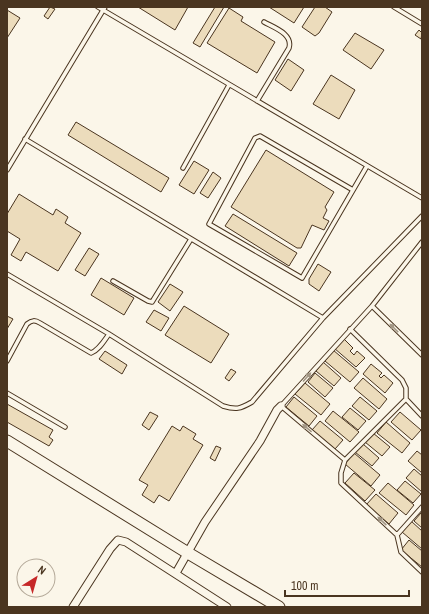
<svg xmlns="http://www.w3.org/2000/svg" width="429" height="614" font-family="'Archivo Narrow',sans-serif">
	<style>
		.building { fill: #ecdcbc; stroke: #4a3520 }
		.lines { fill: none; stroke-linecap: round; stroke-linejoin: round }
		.lane-casing { stroke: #4a3520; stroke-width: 5.5 }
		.street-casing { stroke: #4a3520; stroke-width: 9 }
		.secondary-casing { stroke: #4a3520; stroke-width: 13 }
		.lane { stroke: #fbf6e9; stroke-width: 3.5 }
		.street { stroke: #fbf6e9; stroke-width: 7 }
		.secondary { stroke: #fbf6e9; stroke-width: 11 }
		.oneway { fill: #a29684 }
	</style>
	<rect width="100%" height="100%" fill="#fbf6e9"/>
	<path class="building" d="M 50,7 L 55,9 L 48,19 L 44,16 Z
		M 138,7 L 188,7 L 175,30 Z
		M 215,7 L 224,7 L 200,47 L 193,43 Z
		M 269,7 L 304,7 L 294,23 Z
		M 315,7 L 325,7 L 332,12 L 319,33 L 315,36 L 302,27 Z
		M 229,8 L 243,17 L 241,21 L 275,42 L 257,73 L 207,43 Z
		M 7,10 L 20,18 L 7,38 Z
		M 419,30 L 422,33 L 421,39 L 415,35 Z
		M 355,33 L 384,50 L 371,69 L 343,50 Z
		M 288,59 L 304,70 L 291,91 L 275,80 Z
		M 331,75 L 355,90 L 339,119 L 313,104 Z
		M 76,122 L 169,178 L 161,192 L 68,135 Z
		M 266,150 L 334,192 L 325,207 L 327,210 L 323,218 L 329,221 L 324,230 L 312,225 L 301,248 L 297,248 L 231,207 Z
		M 194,161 L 209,170 L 194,194 L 179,185 Z
		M 213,172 L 221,178 L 208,198 L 200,193 Z
		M 19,194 L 53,215 L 56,209 L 68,217 L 65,223 L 81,233 L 58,271 L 26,252 L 21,261 L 11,255 L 20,239 L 7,231 L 7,214 Z
		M 233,214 L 297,253 L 289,266 L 225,226 Z
		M 89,248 L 99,254 L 85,276 L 75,270 Z
		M 318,264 L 331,272 L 319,291 L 309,284 L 309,279 Z
		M 101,278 L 134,298 L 124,315 L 91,295 Z
		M 170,284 L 183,292 L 170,311 L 158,302 Z
		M 184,306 L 229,334 L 211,363 L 165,335 Z
		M 154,310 L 169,318 L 161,331 L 146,322 Z
		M 7,316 L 13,319 L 7,329 Z
		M 343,338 L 353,348 L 350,351 L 354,355 L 357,351 L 365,358 L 356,367 L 334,348 Z
		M 333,350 L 359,372 L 350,382 L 325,361 Z
		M 105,351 L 127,365 L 122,374 L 99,359 Z
		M 323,362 L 341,378 L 334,386 L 316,371 Z
		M 371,364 L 382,373 L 379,376 L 381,378 L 384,375 L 393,383 L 385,393 L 363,374 Z
		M 231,369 L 236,372 L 229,381 L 225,378 Z
		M 315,373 L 333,388 L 325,397 L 308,382 Z
		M 363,378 L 387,399 L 379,409 L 354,388 Z
		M 305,383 L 330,404 L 321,415 L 295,394 Z
		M 294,397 L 317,416 L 309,426 L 286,407 Z
		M 360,397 L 377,411 L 369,420 L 352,406 Z
		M 7,404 L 53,430 L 49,437 L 53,440 L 49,446 L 7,422 Z
		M 350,408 L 366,421 L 358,430 L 342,417 Z
		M 333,411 L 359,432 L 350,442 L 325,421 Z
		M 150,412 L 158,416 L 149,430 L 142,425 Z
		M 400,412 L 421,430 L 412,440 L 391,422 Z
		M 320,421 L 343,440 L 335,449 L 312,430 Z
		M 386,422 L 410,443 L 402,453 L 377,433 Z
		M 172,426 L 180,431 L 183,426 L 196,434 L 193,439 L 203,445 L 169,501 L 159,495 L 154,503 L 142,495 L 148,485 L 139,480 Z
		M 373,433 L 390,447 L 382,456 L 365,442 Z
		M 363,444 L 379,458 L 372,466 L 355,452 Z
		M 216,446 L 221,448 L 215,461 L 210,458 Z
		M 417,451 L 422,455 L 422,473 L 408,461 Z
		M 354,453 L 380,475 L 371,486 L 345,464 Z
		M 414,469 L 422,476 L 422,492 L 406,478 Z
		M 354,473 L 375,490 L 365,501 L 345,483 Z
		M 405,481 L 421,494 L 413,503 L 397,490 Z
		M 388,483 L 414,505 L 406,515 L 379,493 Z
		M 376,494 L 398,513 L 389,524 L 366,505 Z
		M 421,513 L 422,514 L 422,528 L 414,521 Z
		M 411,521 L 422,531 L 422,549 L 402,532 Z
		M 409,540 L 422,551 L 422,567 L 401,550 Z"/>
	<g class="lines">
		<g class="lane-casing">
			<path id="lane" d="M 98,7 L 422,198
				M 394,7 L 422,24
				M 257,101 L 289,48 C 293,34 275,28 264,22
				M 25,139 L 323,318
				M 183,168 L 229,85
				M 7,170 L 105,7
				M 353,190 L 260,136 L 255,138 L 209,224 L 302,278 L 367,166
				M 422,242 L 372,306 L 422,355
				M 7,274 L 109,334 L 223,406 C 236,410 240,409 252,402 L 323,318 L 422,216
				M 113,281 L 148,301 L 152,302 L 191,239
				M 372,306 L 281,406 L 345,460 L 341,473 L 341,483 L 397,535 L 401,552 L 422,572
				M 7,361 L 27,324 C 32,320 35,320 40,323 L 91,353 C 99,350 104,341 109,334
				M 7,393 L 65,427
				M 406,399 L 422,416
				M 345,460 L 406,399 L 406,388 L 402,380 L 350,329
				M 397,535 L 422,507"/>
		</g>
		<g class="street-casing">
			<path id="street" d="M 176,573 L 205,522 L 260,441 L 277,410 L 281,406
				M 73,607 L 110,549 L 118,540 L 126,542 L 227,607"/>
		</g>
		<g class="secondary-casing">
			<path id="secondary" d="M 7,441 L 188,553 L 279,607"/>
		</g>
		<use href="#lane" class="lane"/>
		<use href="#street" class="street"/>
		<use href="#secondary" class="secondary"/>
	</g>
	<defs><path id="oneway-solid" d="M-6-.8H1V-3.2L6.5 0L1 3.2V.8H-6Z"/></defs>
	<g class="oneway">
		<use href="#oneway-solid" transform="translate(394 328) rotate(-135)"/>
		<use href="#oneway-solid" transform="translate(307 377) rotate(-48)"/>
		<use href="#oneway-solid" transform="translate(307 428) rotate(-140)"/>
		<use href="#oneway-solid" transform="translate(382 521) rotate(-137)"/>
	</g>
	<rect width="429" height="614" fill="none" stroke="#4a3520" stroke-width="16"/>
	<g transform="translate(36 578) rotate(37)"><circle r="19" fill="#fbf6e9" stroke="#b4a999"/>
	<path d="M0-3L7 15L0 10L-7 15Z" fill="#c62828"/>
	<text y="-6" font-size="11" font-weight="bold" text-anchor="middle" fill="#4a3520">N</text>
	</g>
	<path d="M285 590v6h124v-6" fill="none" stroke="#4a3520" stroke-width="2"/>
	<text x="291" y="590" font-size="12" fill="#4a3520" stroke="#fbf6e9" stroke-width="3" paint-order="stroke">100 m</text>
</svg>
